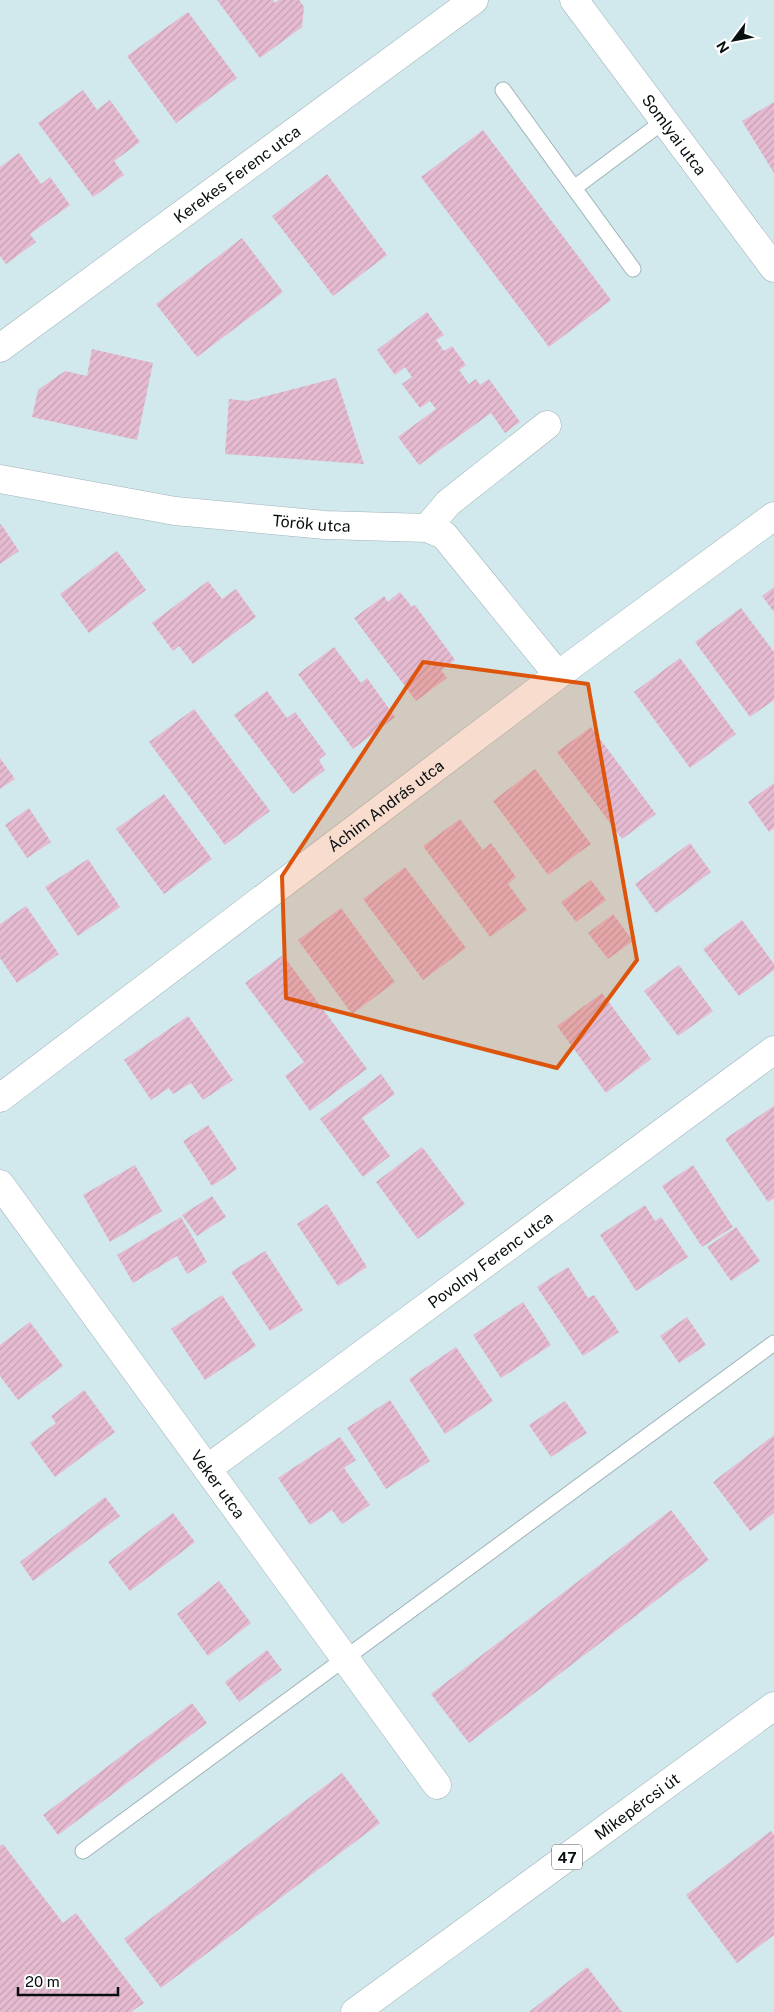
<svg xmlns="http://www.w3.org/2000/svg" width="774" height="2012" font-family="'Public Sans',sans-serif">
	<style>
		.building { fill: url(#building-hatch) }
		.lines { fill: none; stroke-linecap: round; stroke-linejoin: round }
		.lane-casing { stroke: #9fb4b9; stroke-width: 17 }
		.street-casing { stroke: #9fb4b9; stroke-width: 29 }
		.primary-casing { stroke: #9fb4b9; stroke-width: 29 }
		.lane { stroke: #fff; stroke-width: 15 }
		.street { stroke: #fff; stroke-width: 28 }
		.primary { stroke: #fff; stroke-width: 28 }
		.marked { fill: #dd550c; fill-opacity: 0.2; stroke: #dd550c; stroke-width: 4; stroke-linejoin: round }
		.labels { text-anchor: middle; dominant-baseline: central; stroke-width: 4.5; stroke-linejoin: round; paint-order: stroke }
		.shield { fill: #fff; stroke: #525758; stroke-width: 1 }
		.shield-label { font-size: 15px; font-weight: bold; fill: #080f11 }
		.street-label { font-size: 16px; fill: #080f11; stroke: #fff }
	</style>
	<defs>
		<pattern id="building-hatch" width="6" height="6" patternUnits="userSpaceOnUse" patternTransform="scale(1.25)"><rect width="6" height="6" fill="#e6bbd1"/><path d="M-1 1l2-2M0 6l6-6M5 7l2-2" fill="none" stroke="#c4a0b2"/></pattern>
	</defs>
	<rect width="100%" height="100%" fill="#d1e8ed"/>
	<path class="building" d="M 217,0 L 273,0 L 275,3 L 279,0 L 299,0 L 304,7 L 302,27 L 260,58 Z
		M 188,12 L 237,78 L 176,123 L 127,56 Z
		M 83,90 L 97,110 L 110,100 L 140,142 L 114,161 L 124,175 L 93,197 L 38,123 Z
		M 774,102 L 774,173 L 742,121 Z
		M 483,130 L 611,300 L 549,347 L 421,177 Z
		M 19,153 L 41,184 L 50,177 L 70,205 L 30,234 L 36,242 L 6,264 L 0,256 L 0,167 Z
		M 327,174 L 387,255 L 333,296 L 272,216 Z
		M 242,238 L 283,292 L 197,357 L 156,304 Z
		M 427,312 L 444,335 L 436,340 L 444,351 L 452,346 L 466,365 L 459,370 L 469,384 L 476,379 L 480,385 L 489,379 L 520,422 L 505,433 L 491,413 L 419,465 L 398,437 L 436,409 L 430,401 L 420,408 L 402,384 L 412,377 L 405,367 L 395,375 L 377,350 Z
		M 92,349 L 153,363 L 137,440 L 32,417 L 38,390 L 65,371 L 87,376 Z
		M 336,378 L 364,464 L 225,454 L 229,399 L 247,401 Z
		M 1,524 L 19,551 L 0,564 L 0,525 Z
		M 117,551 L 146,590 L 89,633 L 60,594 Z
		M 208,581 L 222,599 L 236,589 L 256,617 L 193,664 L 179,646 L 173,651 L 152,623 Z
		M 774,587 L 774,612 L 762,596 Z
		M 400,592 L 412,607 L 415,605 L 455,660 L 441,670 L 447,678 L 416,701 L 354,618 L 384,596 L 388,602 Z
		M 741,608 L 774,652 L 774,700 L 750,717 L 695,642 Z
		M 334,647 L 361,683 L 367,678 L 395,717 L 353,749 L 298,674 Z
		M 680,658 L 736,734 L 690,768 L 634,692 Z
		M 267,691 L 287,718 L 295,712 L 326,754 L 319,760 L 325,770 L 293,794 L 234,715 Z
		M 194,709 L 270,811 L 225,845 L 149,742 Z
		M 591,727 L 656,814 L 622,839 L 557,752 Z
		M 0,758 L 15,779 L 0,789 Z
		M 535,769 L 591,844 L 548,875 L 493,801 Z
		M 774,783 L 774,828 L 769,832 L 748,802 Z
		M 164,794 L 212,859 L 164,894 L 116,829 Z
		M 29,808 L 51,842 L 27,858 L 5,825 Z
		M 460,819 L 483,850 L 491,843 L 516,877 L 508,884 L 527,910 L 490,937 L 423,846 Z
		M 690,843 L 711,872 L 656,913 L 635,884 Z
		M 88,859 L 120,907 L 78,936 L 45,887 Z
		M 405,867 L 466,948 L 423,980 L 363,899 Z
		M 591,880 L 606,900 L 576,922 L 561,902 Z
		M 26,906 L 59,954 L 17,983 L 0,958 L 0,924 Z
		M 341,908 L 395,982 L 352,1014 L 298,940 Z
		M 613,914 L 633,941 L 608,959 L 588,933 Z
		M 742,920 L 774,964 L 774,970 L 739,996 L 703,949 Z
		M 283,955 L 367,1069 L 310,1111 L 285,1076 L 304,1062 L 245,983 Z
		M 679,965 L 713,1011 L 678,1036 L 644,991 Z
		M 602,993 L 651,1059 L 606,1093 L 557,1026 Z
		M 188,1016 L 233,1080 L 203,1100 L 191,1083 L 173,1094 L 169,1088 L 151,1100 L 124,1060 Z
		M 381,1074 L 395,1094 L 362,1118 L 390,1156 L 363,1177 L 320,1119 Z
		M 774,1106 L 774,1198 L 768,1202 L 725,1139 Z
		M 208,1125 L 237,1169 L 212,1186 L 183,1141 Z
		M 422,1147 L 465,1204 L 418,1239 L 376,1182 Z
		M 135,1165 L 162,1211 L 110,1242 L 83,1195 Z
		M 693,1165 L 733,1227 L 702,1247 L 662,1186 Z
		M 212,1196 L 226,1217 L 197,1236 L 182,1215 Z
		M 327,1204 L 367,1267 L 338,1286 L 297,1224 Z
		M 645,1205 L 655,1221 L 661,1217 L 688,1257 L 636,1291 L 600,1235 Z
		M 181,1217 L 207,1262 L 187,1274 L 177,1256 L 133,1283 L 117,1255 Z
		M 736,1227 L 760,1261 L 731,1281 L 707,1247 Z
		M 265,1251 L 303,1310 L 270,1331 L 231,1272 Z
		M 568,1267 L 588,1298 L 594,1295 L 619,1332 L 583,1356 L 537,1287 Z
		M 222,1295 L 256,1346 L 205,1380 L 171,1329 Z
		M 523,1302 L 551,1345 L 501,1378 L 473,1335 Z
		M 687,1317 L 706,1345 L 679,1363 L 660,1336 Z
		M 30,1322 L 63,1366 L 18,1400 L 0,1376 L 0,1345 Z
		M 456,1347 L 493,1401 L 445,1434 L 409,1379 Z
		M 84,1390 L 115,1432 L 55,1477 L 30,1443 L 56,1423 L 51,1416 Z
		M 390,1400 L 430,1461 L 386,1489 L 347,1428 Z
		M 565,1401 L 587,1433 L 551,1457 L 529,1425 Z
		M 774,1435 L 774,1513 L 750,1531 L 713,1482 Z
		M 340,1437 L 356,1460 L 344,1468 L 370,1505 L 342,1524 L 332,1510 L 310,1525 L 278,1478 Z
		M 105,1497 L 120,1516 L 33,1581 L 20,1562 Z
		M 671,1510 L 709,1560 L 469,1743 L 431,1694 Z
		M 173,1513 L 195,1542 L 130,1591 L 108,1562 Z
		M 219,1581 L 251,1623 L 208,1656 L 177,1614 Z
		M 267,1650 L 282,1670 L 239,1702 L 225,1682 Z
		M 192,1703 L 207,1723 L 58,1835 L 43,1815 Z
		M 342,1773 L 380,1823 L 161,1988 L 124,1939 Z
		M 771,1831 L 774,1835 L 774,1935 L 737,1963 L 686,1895 Z
		M 3,1844 L 63,1923 L 76,1913 L 144,2003 L 131,2012 L 0,2012 L 0,1846 Z
		M 587,1967 L 622,2012 L 529,2012 Z"/>
	<g class="lines">
		<g class="lane-casing">
			<path id="lane" d="M 503,90 L 574,188 L 664,121
				M 574,188 L 633,269
				M 83,1851 L 774,1343"/>
		</g>
		<g class="street-casing">
			<g id="street">
				<path id="s1" d="M 574,0 L 774,268"/>
				<path id="s2" d="M 0,348 L 474,0"/>
				<path id="s3" d="M 0,479 L 175,511 L 325,525 L 427,528 L 444,535 L 558,675"/>
				<path d="M 427,528 L 448,503 L 547,425"/>
				<path id="s4" d="M 0,1098 L 558,675 L 774,516"/>
				<path id="s5" d="M 0,1184 L 437,1785"/>
				<path id="s6" d="M 207,1469 L 774,1050"/>
			</g>
		</g>
		<g class="primary-casing">
			<g id="primary">
				<path id="s7" d="M 355,2012 L 774,1706"/>
			</g>
		</g>
		<use href="#lane" class="lane"/>
		<use href="#street" class="street"/>
		<use href="#primary" class="primary"/>
	</g>
	<path class="marked" d="M 423,662 L 588,684 L 637,960 L 557,1068 L 286,998 L 282,876 Z"/>
	<g class="labels">
		<rect class="shield" x="552" y="1844.5" width="30" height="25" rx="4"/>
		<g class="shield-label">
			<text x="567" y="1857">47</text>
		</g>
		<g class="street-label">
			<text stroke="none"><textPath href="#s1" startOffset="168">Somlyai utca</textPath></text>
			<text stroke="none"><textPath href="#s2" startOffset="294">Kerekes Ferenc utca</textPath></text>
			<text stroke="none"><textPath href="#s3" startOffset="315">Török utca</textPath></text>
			<text stroke="none"><textPath href="#s4" startOffset="484">Áchim András utca</textPath></text>
			<text stroke="none"><textPath href="#s6" startOffset="352">Povolny Ferenc utca</textPath></text>
			<text stroke="none"><textPath href="#s5" startOffset="371">Veker utca</textPath></text>
			<text stroke="none"><textPath href="#s7" startOffset="349">Mikepércsi út</textPath></text>
		</g>
	</g>
	<g transform="translate(734 40) rotate(238)" stroke="#ffffff" stroke-width="4" paint-order="stroke">
	<path d="M0-4L9 19L0 12L-9 19Z" fill="#080f11"/>
	<text y="-8" font-size="14" font-weight="bold" text-anchor="middle" fill="#080f11">N</text>
	</g>
	<path d="M18 1987v8h100v-8" fill="none" stroke="#080f11" stroke-width="2.5"/>
	<text x="25" y="1987" font-size="15" fill="#080f11" stroke="#ffffff" stroke-width="4" paint-order="stroke">20 m</text>
</svg>
